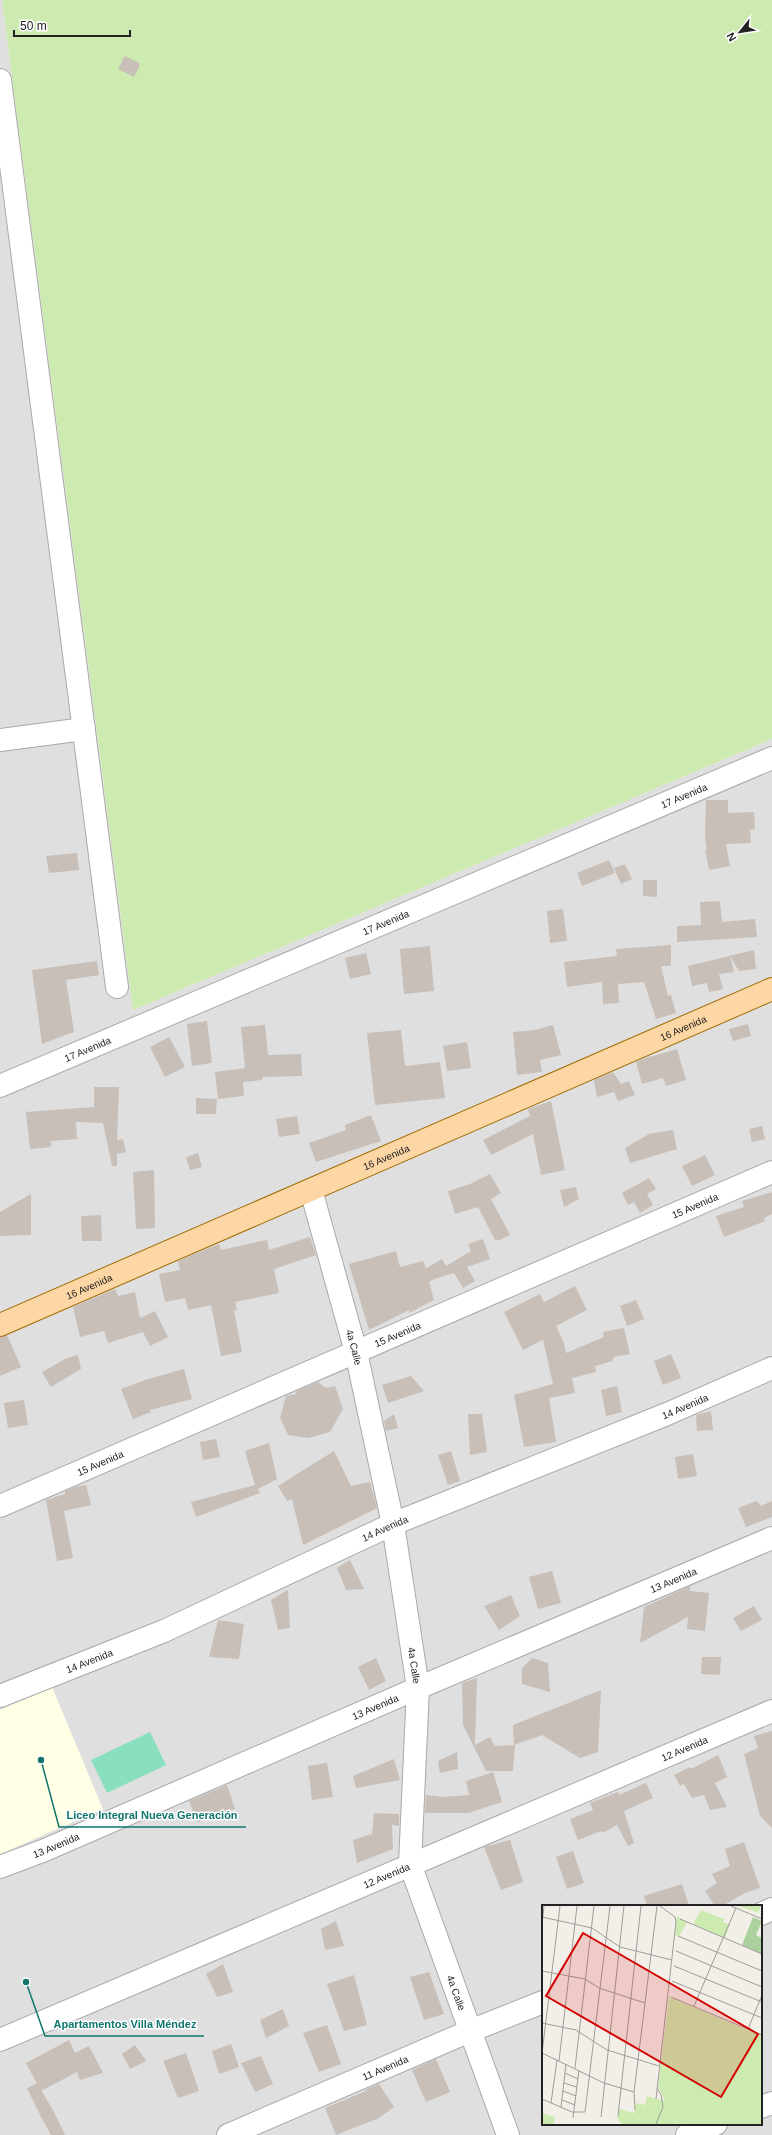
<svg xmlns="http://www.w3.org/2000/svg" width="772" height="2135" font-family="Helvetica,sans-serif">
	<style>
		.residential { fill: #e0dfdf; fill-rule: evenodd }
		.education { fill: #ffffe5 }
		.grass { fill: #cdebb0 }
		.pitch { fill: #88e0be }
		.building { fill: #c7bfb8 }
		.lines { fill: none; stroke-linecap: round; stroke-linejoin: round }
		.minor-casing { stroke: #a9a9a9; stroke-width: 24 }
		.major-casing { stroke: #a06b00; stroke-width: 24 }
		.minor { stroke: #fff; stroke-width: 22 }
		.major { stroke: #fcd6a4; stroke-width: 22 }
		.labels { text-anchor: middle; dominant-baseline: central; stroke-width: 3; stroke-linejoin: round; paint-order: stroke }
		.street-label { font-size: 10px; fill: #222; stroke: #fff }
		.inset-road { fill: none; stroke: #9f9d99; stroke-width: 1 }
		.view { fill: #d40000; fill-opacity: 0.15; stroke: #d40000; stroke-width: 2 }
		.inset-edge { fill: none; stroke: #222; stroke-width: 2 }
		.leader { fill: none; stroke: #0f766e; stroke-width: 1.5 }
		.callout-dot { fill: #0f766e; stroke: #fff; stroke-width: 1.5 }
		.callout-label { font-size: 11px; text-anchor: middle; font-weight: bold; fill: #0f766e; stroke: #fff; stroke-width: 3; stroke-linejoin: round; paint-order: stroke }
	</style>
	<rect width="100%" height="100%" fill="#f2efe9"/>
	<path class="residential" d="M 0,0 L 2,0 L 133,1010 L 772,739 L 772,2135 L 0,2135 ZM 543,1906 L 761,1906 L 761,2124 L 543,2124 Z"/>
	<path class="education" d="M 52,1687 L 103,1809 L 0,1854 L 0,1710 Z"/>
	<path class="grass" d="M 2,0 L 772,0 L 772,739 L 133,1010 Z"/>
	<path class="pitch" d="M 150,1732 L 166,1765 L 107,1793 L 91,1760 Z"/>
	<path class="building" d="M 125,56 L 139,63 L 139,67 L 134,77 L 118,69 Z
		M 706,800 L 728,800 L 728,813 L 754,812 L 755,829 L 750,830 L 751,843 L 726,844 L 730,866 L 709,870 L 705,850 L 707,850 L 705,837 Z
		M 77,853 L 79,870 L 49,873 L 46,856 Z
		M 609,860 L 615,873 L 582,886 L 577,873 Z
		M 625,864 L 632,879 L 621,884 L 614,868 Z
		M 643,880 L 657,880 L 657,897 L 643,896 Z
		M 720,901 L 722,922 L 755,919 L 757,937 L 677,942 L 677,926 L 701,925 L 700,902 Z
		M 563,909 L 567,941 L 550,943 L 547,911 Z
		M 671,945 L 671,966 L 661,966 L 668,996 L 671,995 L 676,1013 L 656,1019 L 644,982 L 618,984 L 619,1003 L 603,1004 L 602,982 L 567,987 L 564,962 L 617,956 L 616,949 Z
		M 430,946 L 434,991 L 404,994 L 400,949 Z
		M 754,950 L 756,969 L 739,971 L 730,956 Z
		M 366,953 L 371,974 L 350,979 L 345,958 Z
		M 730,956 L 734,972 L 719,974 L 723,989 L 709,992 L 707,983 L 692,986 L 688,966 Z
		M 97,961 L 99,975 L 66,980 L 74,1032 L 42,1044 L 32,970 Z
		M 207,1021 L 212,1063 L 192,1066 L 187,1024 Z
		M 748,1024 L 751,1036 L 733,1041 L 729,1029 Z
		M 265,1025 L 268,1055 L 301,1054 L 302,1076 L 262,1077 L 262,1080 L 243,1082 L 244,1096 L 218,1099 L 215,1072 L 245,1068 L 241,1027 Z
		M 553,1025 L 561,1055 L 540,1060 L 542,1072 L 517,1075 L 513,1032 L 535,1030 Z
		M 401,1030 L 405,1066 L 440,1062 L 445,1098 L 375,1105 L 367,1033 Z
		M 169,1037 L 185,1067 L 165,1077 L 150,1047 Z
		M 467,1042 L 471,1068 L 447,1071 L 443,1046 Z
		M 677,1049 L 686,1080 L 666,1086 L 663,1078 L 642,1084 L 636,1062 L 650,1056 L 650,1057 Z
		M 613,1072 L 621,1084 L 629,1081 L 635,1095 L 618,1101 L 614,1092 L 597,1097 L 594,1080 Z
		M 94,1087 L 119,1087 L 117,1140 L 123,1139 L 126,1152 L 117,1154 L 117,1166 L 112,1166 L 103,1123 L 76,1122 L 77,1139 L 51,1141 L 51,1147 L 30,1149 L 26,1112 L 94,1107 Z
		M 196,1098 L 217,1099 L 216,1114 L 196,1114 Z
		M 551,1101 L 565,1170 L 541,1175 L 533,1134 L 491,1155 L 483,1140 L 530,1116 L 528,1109 Z
		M 371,1115 L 381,1141 L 316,1162 L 309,1143 L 346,1130 L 345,1125 Z
		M 297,1116 L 300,1134 L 279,1137 L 276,1119 Z
		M 762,1126 L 765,1139 L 752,1142 L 749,1129 Z
		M 673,1130 L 677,1149 L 630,1163 L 625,1148 L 649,1134 Z
		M 198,1153 L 202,1167 L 190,1170 L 186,1157 Z
		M 705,1155 L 715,1175 L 692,1186 L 682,1166 Z
		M 154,1170 L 155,1228 L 136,1229 L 133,1172 Z
		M 490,1174 L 501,1193 L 491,1199 L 510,1235 L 500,1240 L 495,1240 L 478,1207 L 455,1214 L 448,1191 L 470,1184 Z
		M 649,1178 L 656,1189 L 647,1194 L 653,1205 L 640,1213 L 634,1202 L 628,1205 L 622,1193 Z
		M 576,1187 L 579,1199 L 564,1207 L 560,1190 Z
		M 772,1192 L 772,1214 L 764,1218 L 765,1221 L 724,1237 L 716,1216 L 744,1207 L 742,1201 Z
		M 31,1194 L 31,1235 L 0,1236 L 0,1212 Z
		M 101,1215 L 102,1241 L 82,1241 L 81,1216 Z
		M 310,1237 L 316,1255 L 274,1269 L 279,1293 L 235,1302 L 237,1310 L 234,1311 L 242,1352 L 221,1356 L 211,1305 L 188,1310 L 185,1298 L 165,1302 L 159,1274 L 180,1270 L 178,1261 L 219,1244 L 221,1250 L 267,1240 L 269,1250 Z
		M 483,1239 L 490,1259 L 467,1267 L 475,1281 L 463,1288 L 454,1273 L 434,1279 L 429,1282 L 434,1300 L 409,1313 L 409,1310 L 369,1330 L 349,1264 L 396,1251 L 400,1267 L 423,1261 L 426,1268 L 442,1259 L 446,1266 L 471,1251 L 468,1244 Z
		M 575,1286 L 587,1310 L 556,1326 L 564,1343 L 566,1353 L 604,1337 L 603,1332 L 624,1328 L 630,1354 L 613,1357 L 613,1361 L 595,1366 L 596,1372 L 572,1378 L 575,1393 L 549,1398 L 556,1442 L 524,1447 L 514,1395 L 553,1384 L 543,1340 L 523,1350 L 504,1312 L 540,1294 L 544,1302 Z
		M 115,1289 L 118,1296 L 135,1292 L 140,1318 L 155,1311 L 168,1337 L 150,1346 L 143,1332 L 108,1343 L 104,1331 L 80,1337 L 73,1307 Z
		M 636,1300 L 644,1319 L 627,1326 L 620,1306 Z
		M 7,1335 L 21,1367 L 0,1376 L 0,1337 Z
		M 671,1354 L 681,1378 L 663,1385 L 654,1361 Z
		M 78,1355 L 81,1369 L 51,1387 L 42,1372 L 67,1358 Z
		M 184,1369 L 192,1399 L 150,1410 L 151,1412 L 133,1419 L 121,1389 L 145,1380 Z
		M 411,1376 L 424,1391 L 388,1403 L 382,1385 Z
		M 318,1382 L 326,1388 L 335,1386 L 343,1409 L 330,1432 L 308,1438 L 288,1435 L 280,1418 L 286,1396 L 296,1394 L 297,1391 Z
		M 617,1386 L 622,1412 L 606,1416 L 601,1390 Z
		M 24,1400 L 28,1425 L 8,1428 L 4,1403 Z
		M 711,1411 L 713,1430 L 697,1431 L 696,1415 Z
		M 394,1414 L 398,1428 L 386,1431 L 384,1421 Z
		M 468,1414 L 482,1414 L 487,1452 L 470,1455 Z
		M 216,1439 L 220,1457 L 203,1460 L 200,1442 Z
		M 269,1443 L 277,1479 L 258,1489 L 260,1493 L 196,1517 L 191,1502 L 255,1485 L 245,1451 Z
		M 334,1451 L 351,1486 L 370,1482 L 377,1508 L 303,1545 L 292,1499 L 287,1501 L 278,1486 Z
		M 451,1451 L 460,1481 L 448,1485 L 438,1455 Z
		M 693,1454 L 697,1476 L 678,1479 L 675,1457 Z
		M 86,1485 L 91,1505 L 64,1511 L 73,1558 L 57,1561 L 46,1500 L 65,1494 L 65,1491 L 75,1487 Z
		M 757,1501 L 761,1506 L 772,1501 L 772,1517 L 746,1527 L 738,1508 Z
		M 350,1560 L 364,1589 L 346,1590 L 337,1568 Z
		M 552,1571 L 561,1603 L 538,1609 L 529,1577 Z
		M 690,1586 L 690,1591 L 709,1593 L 705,1631 L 687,1629 L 688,1617 L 640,1643 L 644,1607 Z
		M 288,1590 L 290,1628 L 278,1630 L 271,1600 Z
		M 511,1595 L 520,1616 L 499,1630 L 484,1606 Z
		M 754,1606 L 762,1620 L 741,1631 L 733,1618 Z
		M 218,1620 L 244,1624 L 239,1659 L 209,1657 Z
		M 702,1657 L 721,1657 L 720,1675 L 701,1674 Z
		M 376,1658 L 386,1681 L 369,1690 L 358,1667 Z
		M 532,1658 L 548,1663 L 550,1692 L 522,1684 L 522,1668 Z
		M 477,1678 L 475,1745 L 490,1737 L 495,1746 L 515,1745 L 513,1771 L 486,1771 L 463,1725 L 462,1683 Z
		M 601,1690 L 598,1752 L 580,1758 L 542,1735 L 514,1745 L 513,1725 Z
		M 772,1731 L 772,1828 L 760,1816 L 744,1754 L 758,1748 L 754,1736 Z
		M 457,1752 L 458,1769 L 440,1773 L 438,1761 Z
		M 718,1755 L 727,1777 L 715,1783 L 727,1807 L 710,1810 L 704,1795 L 692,1798 L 684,1784 L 680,1786 L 674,1775 L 690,1767 L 691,1769 Z
		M 394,1759 L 400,1780 L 356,1788 L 353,1776 Z
		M 327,1763 L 333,1797 L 312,1800 L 308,1766 Z
		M 493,1772 L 502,1802 L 468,1813 L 425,1813 L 426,1795 L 443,1797 L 469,1795 L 466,1781 Z
		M 646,1783 L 653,1798 L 624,1811 L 634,1843 L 628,1846 L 617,1825 L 602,1833 L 601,1831 L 578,1840 L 570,1819 L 593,1810 L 590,1803 L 618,1792 L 619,1795 Z
		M 227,1785 L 235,1809 L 197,1822 L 189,1801 Z
		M 374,1813 L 399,1814 L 399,1826 L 392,1825 L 393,1849 L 357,1863 L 353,1840 L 372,1834 Z
		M 510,1840 L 523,1882 L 501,1890 L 484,1847 Z
		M 744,1842 L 760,1888 L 745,1893 L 722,1906 L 715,1906 L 705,1891 L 717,1883 L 712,1874 L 730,1866 L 725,1849 Z
		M 573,1851 L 584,1883 L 567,1889 L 556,1857 Z
		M 682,1884 L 689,1906 L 647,1906 L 644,1896 Z
		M 336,1921 L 344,1946 L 325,1950 L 321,1929 Z
		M 223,1964 L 233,1992 L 217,1997 L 206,1974 Z
		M 429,1972 L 444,2014 L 424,2020 L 410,1977 Z
		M 354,1975 L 367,2025 L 344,2031 L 327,1984 Z
		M 283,2009 L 289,2026 L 266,2038 L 260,2020 Z
		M 327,2025 L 341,2064 L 319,2072 L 303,2033 Z
		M 69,2040 L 75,2053 L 89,2046 L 103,2073 L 80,2080 L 77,2072 L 41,2091 L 26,2063 Z
		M 231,2044 L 239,2067 L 219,2074 L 212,2051 Z
		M 135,2045 L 146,2061 L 130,2069 L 122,2054 Z
		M 186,2053 L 199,2091 L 178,2098 L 163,2061 Z
		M 261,2056 L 273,2084 L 255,2092 L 241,2063 Z
		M 436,2059 L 450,2092 L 426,2102 L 412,2070 Z
		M 37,2083 L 54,2112 L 65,2135 L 51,2135 L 40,2115 L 27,2088 Z
		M 379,2084 L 394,2107 L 379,2118 L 336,2135 L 325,2108 L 366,2091 L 365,2090 Z"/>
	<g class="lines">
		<g class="minor-casing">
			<g id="minor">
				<path d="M 0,80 L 117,987"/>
				<path d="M 0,740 L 84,729"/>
				<path id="s1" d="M 0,1086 L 772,758"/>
				<path id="s2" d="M 311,1190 L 356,1352 L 393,1524 L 418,1688 L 410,1864 L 508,2135"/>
				<path id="s3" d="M 0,1506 L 772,1172"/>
				<path id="s4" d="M 0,1696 L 164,1631 L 393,1524 L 667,1414 L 772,1368"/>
				<path id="s5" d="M 0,1867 L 45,1850 L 418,1688 L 772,1538"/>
				<path d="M 761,1914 L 772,1909"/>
				<path id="s6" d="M 0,2040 L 772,1711"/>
				<path d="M 761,2107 L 772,2103"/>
				<path id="s7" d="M 228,2135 L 470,2031 L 543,2002"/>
				<path d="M 687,2135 L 716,2124"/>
			</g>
		</g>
		<g class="major-casing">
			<g id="major">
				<path id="s8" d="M 0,1325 L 772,989"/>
			</g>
		</g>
		<use href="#minor" class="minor"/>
		<use href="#major" class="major"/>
	</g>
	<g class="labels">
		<g class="street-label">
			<text stroke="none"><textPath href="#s1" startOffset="743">17 Avenida</textPath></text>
			<text stroke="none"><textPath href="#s1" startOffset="419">17 Avenida</textPath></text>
			<text stroke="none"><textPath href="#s8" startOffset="745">16 Avenida</textPath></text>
			<text stroke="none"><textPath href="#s1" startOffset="95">17 Avenida</textPath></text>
			<text stroke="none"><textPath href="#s8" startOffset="421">16 Avenida</textPath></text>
			<text stroke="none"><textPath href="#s3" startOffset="757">15 Avenida</textPath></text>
			<text stroke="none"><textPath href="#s8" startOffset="97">16 Avenida</textPath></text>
			<text stroke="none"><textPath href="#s3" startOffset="433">15 Avenida</textPath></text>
			<text stroke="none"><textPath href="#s2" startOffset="163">4a Calle</textPath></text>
			<text stroke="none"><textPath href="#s4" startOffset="744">14 Avenida</textPath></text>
			<text stroke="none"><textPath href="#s3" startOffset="109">15 Avenida</textPath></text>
			<text stroke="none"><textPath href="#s4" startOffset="420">14 Avenida</textPath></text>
			<text stroke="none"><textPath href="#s5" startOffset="732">13 Avenida</textPath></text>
			<text stroke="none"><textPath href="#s4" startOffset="96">14 Avenida</textPath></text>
			<text stroke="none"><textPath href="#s2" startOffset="487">4a Calle</textPath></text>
			<text stroke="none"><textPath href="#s5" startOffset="408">13 Avenida</textPath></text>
			<text stroke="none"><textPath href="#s6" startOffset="744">12 Avenida</textPath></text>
			<text stroke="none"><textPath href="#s5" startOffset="60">13 Avenida</textPath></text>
			<text stroke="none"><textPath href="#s6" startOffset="420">12 Avenida</textPath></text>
			<text stroke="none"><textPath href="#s2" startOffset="823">4a Calle</textPath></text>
			<text stroke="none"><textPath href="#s7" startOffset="171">11 Avenida</textPath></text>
		</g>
	</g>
	<g transform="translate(542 1905)">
		<rect width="220" height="220" fill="#f2efe9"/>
		<path d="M 197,1 L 219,1 L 216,7 L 220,9 ZM 159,5 L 182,14 L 181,17 L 188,20 L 183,33 L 151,19 ZM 135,11 L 145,17 L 137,32 L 133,30 ZM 127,92 L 220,131 L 220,219 L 80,219 L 75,213 L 77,204 L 92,208 L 94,198 L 103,200 L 105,191 L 123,196 L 116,181 ZM 0,208 L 13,212 L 12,219 L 0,219 Z" fill="#cdebb0"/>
		<path d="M 211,12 L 220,16 L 214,30 L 220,33 L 220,49 L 200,40 Z" fill="#add19e"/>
		<path class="inset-road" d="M 189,1 L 220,14M 0,12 L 50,23 L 78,42 L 130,55M 138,14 L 220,49M 0,19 L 2,1M 136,31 L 220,66M 134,46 L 220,82M 132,61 L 220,97M 0,66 L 43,74 L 57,83 L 103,98M 130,76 L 220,113M 129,92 L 220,130M 152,101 L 194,3M 0,118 L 34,125 L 65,145 L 117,161M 206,124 L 220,90M 0,148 L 18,1M 0,148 L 62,178 L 92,187 L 115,1M 17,156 L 35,1M 33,163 L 52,1M 23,168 L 36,174M 22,178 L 35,182M 21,186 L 34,191M 92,187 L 93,205M 0,194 L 30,207 L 43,207 L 68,1M 114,194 L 134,17 L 133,12 L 118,1M 20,195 L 33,200M 9,198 L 15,155M 19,202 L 24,159M 76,211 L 99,1M 59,212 L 82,1M 31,213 L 37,165M 114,219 L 121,202 L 119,190 L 115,183"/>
		<path class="view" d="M 41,28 L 216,129 L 179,192 L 4,91 Z"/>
		<rect width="220" height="220" class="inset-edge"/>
	</g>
	<path class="leader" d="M41 1760L59 1827H246M26 1982L45 2036H204"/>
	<g class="callout-dot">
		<circle cx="41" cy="1760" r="4"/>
		<circle cx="26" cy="1982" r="4"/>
	</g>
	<g class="callout-label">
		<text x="152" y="1819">Liceo Integral Nueva Generación</text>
		<text x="125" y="2028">Apartamentos Villa Méndez</text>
	</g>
	<g transform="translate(740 32) rotate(240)" stroke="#ffffff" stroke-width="3" paint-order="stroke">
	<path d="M0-3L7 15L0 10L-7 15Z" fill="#222222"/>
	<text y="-6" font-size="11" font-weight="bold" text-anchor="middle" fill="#222222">N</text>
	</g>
	<path d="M14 30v6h116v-6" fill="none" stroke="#222222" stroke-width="2"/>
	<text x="20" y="30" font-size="12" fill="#222222" stroke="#ffffff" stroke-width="3" paint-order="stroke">50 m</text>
</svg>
